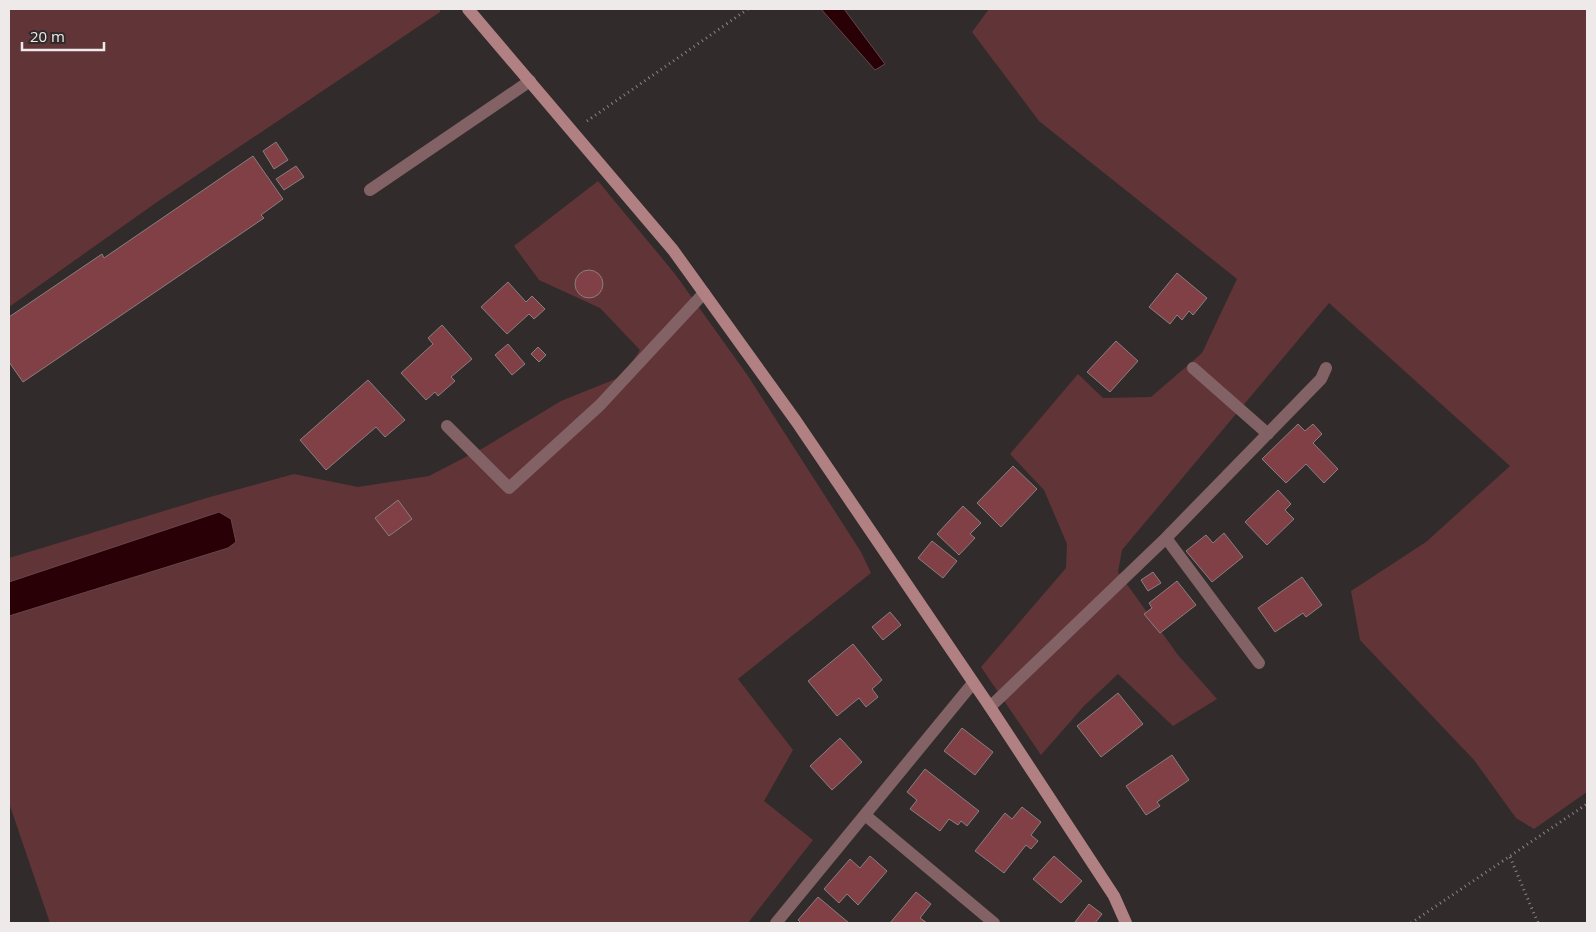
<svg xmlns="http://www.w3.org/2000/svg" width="1596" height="932" font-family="'Open Sans',sans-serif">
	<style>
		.green { fill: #613438 }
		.water { fill: #2a0007; stroke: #65464b }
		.building { fill: #814045; stroke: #887f7f }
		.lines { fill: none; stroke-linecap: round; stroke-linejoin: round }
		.path { stroke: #8c8686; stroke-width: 3; stroke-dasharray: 1 4; stroke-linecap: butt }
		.lane { stroke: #826264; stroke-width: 12 }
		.street { stroke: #826264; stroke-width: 12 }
		.secondary { stroke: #b18082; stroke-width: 12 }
	</style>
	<rect width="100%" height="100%" fill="#322b2b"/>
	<path class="green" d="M 9,9 L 440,9 L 440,12 L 157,202 L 9,307 Z
		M 989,9 L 1587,9 L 1587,792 L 1534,829 L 1516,818 L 1474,760 L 1360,640 L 1351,591 L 1426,542 L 1510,466 L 1329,303 L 1122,550 L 1118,572 L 1178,655 L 1217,699 L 1173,726 L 1118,674 L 1084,706 L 1041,755 L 981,667 L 1066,568 L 1067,544 L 1044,490 L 1010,454 L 1078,374 L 1103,398 L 1151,397 L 1202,353 L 1237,279 L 1039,121 L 972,32 Z
		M 598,181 L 675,274 L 748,376 L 861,552 L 871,573 L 738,679 L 793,750 L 764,801 L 813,840 L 748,923 L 50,923 L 9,803 L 9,616 L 228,548 L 219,512 L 9,582 L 9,558 L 210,497 L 294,474 L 358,487 L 429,476 L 485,447 L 561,401 L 623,376 L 640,350 L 600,308 L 539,280 L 514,246 Z"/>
	<path class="water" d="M 821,9 L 844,9 L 885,64 L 875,70 Z
		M 219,512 L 231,519 L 236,542 L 228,548 L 9,616 L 9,582 Z"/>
	<path class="building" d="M 276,142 L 288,160 L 274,169 L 263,151 Z
		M 253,156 L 283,199 L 261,215 L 264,218 L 23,382 L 9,362 L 9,317 L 102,254 L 104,258 Z
		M 296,166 L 304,177 L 284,190 L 276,179 Z
		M575 284a14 14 0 1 1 28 0a14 14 0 1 1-28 0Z
		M 1177,273 L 1207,298 L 1193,315 L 1189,311 L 1182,320 L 1177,315 L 1170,324 L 1149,307 Z
		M 508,282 L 526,302 L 532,296 L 545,309 L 534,319 L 529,314 L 507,334 L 481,307 Z
		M 442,325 L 472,359 L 451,377 L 455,381 L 438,396 L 435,392 L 426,400 L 401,373 L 433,344 L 428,338 Z
		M 1116,341 L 1138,361 L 1110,392 L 1087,372 Z
		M 508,344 L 525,364 L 512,375 L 495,355 Z
		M 538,347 L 546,355 L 539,362 L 531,354 Z
		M 368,380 L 405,420 L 385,437 L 376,427 L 326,470 L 300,440 Z
		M 1298,424 L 1305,431 L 1313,424 L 1322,434 L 1313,443 L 1338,469 L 1324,483 L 1306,464 L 1286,483 L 1262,459 Z
		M 1013,466 L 1037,489 L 1001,527 L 977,503 Z
		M 1278,490 L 1291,504 L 1285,510 L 1294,519 L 1267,545 L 1245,522 Z
		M 398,500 L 412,519 L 389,536 L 375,518 Z
		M 963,506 L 981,523 L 970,534 L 975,538 L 959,555 L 937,534 Z
		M 1224,533 L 1243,557 L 1212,582 L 1186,551 L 1206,535 L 1213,543 Z
		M 932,541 L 957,561 L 943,578 L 918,558 Z
		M 1153,572 L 1161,583 L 1148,591 L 1141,580 Z
		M 1302,577 L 1322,605 L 1306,617 L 1303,613 L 1275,632 L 1258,608 Z
		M 1177,581 L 1196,605 L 1160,633 L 1144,614 L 1152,608 L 1149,603 Z
		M 890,612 L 901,625 L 883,640 L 872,627 Z
		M 853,644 L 882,680 L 872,689 L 878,697 L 866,707 L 859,698 L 837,716 L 808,681 Z
		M 1118,693 L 1143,724 L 1101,757 L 1077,726 Z
		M 962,728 L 993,752 L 975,775 L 944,751 Z
		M 840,738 L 862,762 L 832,790 L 810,766 Z
		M 1172,755 L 1189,780 L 1157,802 L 1160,806 L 1146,815 L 1126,786 Z
		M 925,769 L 979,811 L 967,826 L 961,821 L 958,825 L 949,819 L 940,831 L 910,809 L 917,800 L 907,792 Z
		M 1022,807 L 1041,822 L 1031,835 L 1038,841 L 1031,849 L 1026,845 L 1004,873 L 975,851 L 1005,813 L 1012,819 Z
		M 870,856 L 887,871 L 858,905 L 847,894 L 839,903 L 824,889 L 850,859 L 860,868 Z
		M 1054,856 L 1082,881 L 1061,903 L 1033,879 Z
		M 916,892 L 931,904 L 920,918 L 927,923 L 890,923 Z
		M 818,897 L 849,923 L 801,923 L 798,920 Z
		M 1089,904 L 1102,914 L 1095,923 L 1077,923 L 1075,922 Z"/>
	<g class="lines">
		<path class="path" d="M 587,121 L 748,9
			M 1510,857 L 1538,923
			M 1411,923 L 1587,804"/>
		<path class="lane" d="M 370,190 L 530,81
			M 1193,368 L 1268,434
			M 447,426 L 509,488 L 600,405 L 704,293
			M 1166,538 L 1259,663
			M 990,707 L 1166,538 L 1321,379 L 1326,368"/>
		<path class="street" d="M 865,815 L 994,923
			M 776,923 L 973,683"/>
		<path class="secondary" d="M 468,9 L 673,250 L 796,421 L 990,707 L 1114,896 L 1126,923"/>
	</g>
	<rect width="1596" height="932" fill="none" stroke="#efeaea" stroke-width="20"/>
	<path d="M22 42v8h82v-8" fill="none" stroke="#efeaea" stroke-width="2.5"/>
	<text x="30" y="42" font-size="15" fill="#efeaea" stroke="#322b2b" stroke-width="4" paint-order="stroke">20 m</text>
</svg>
